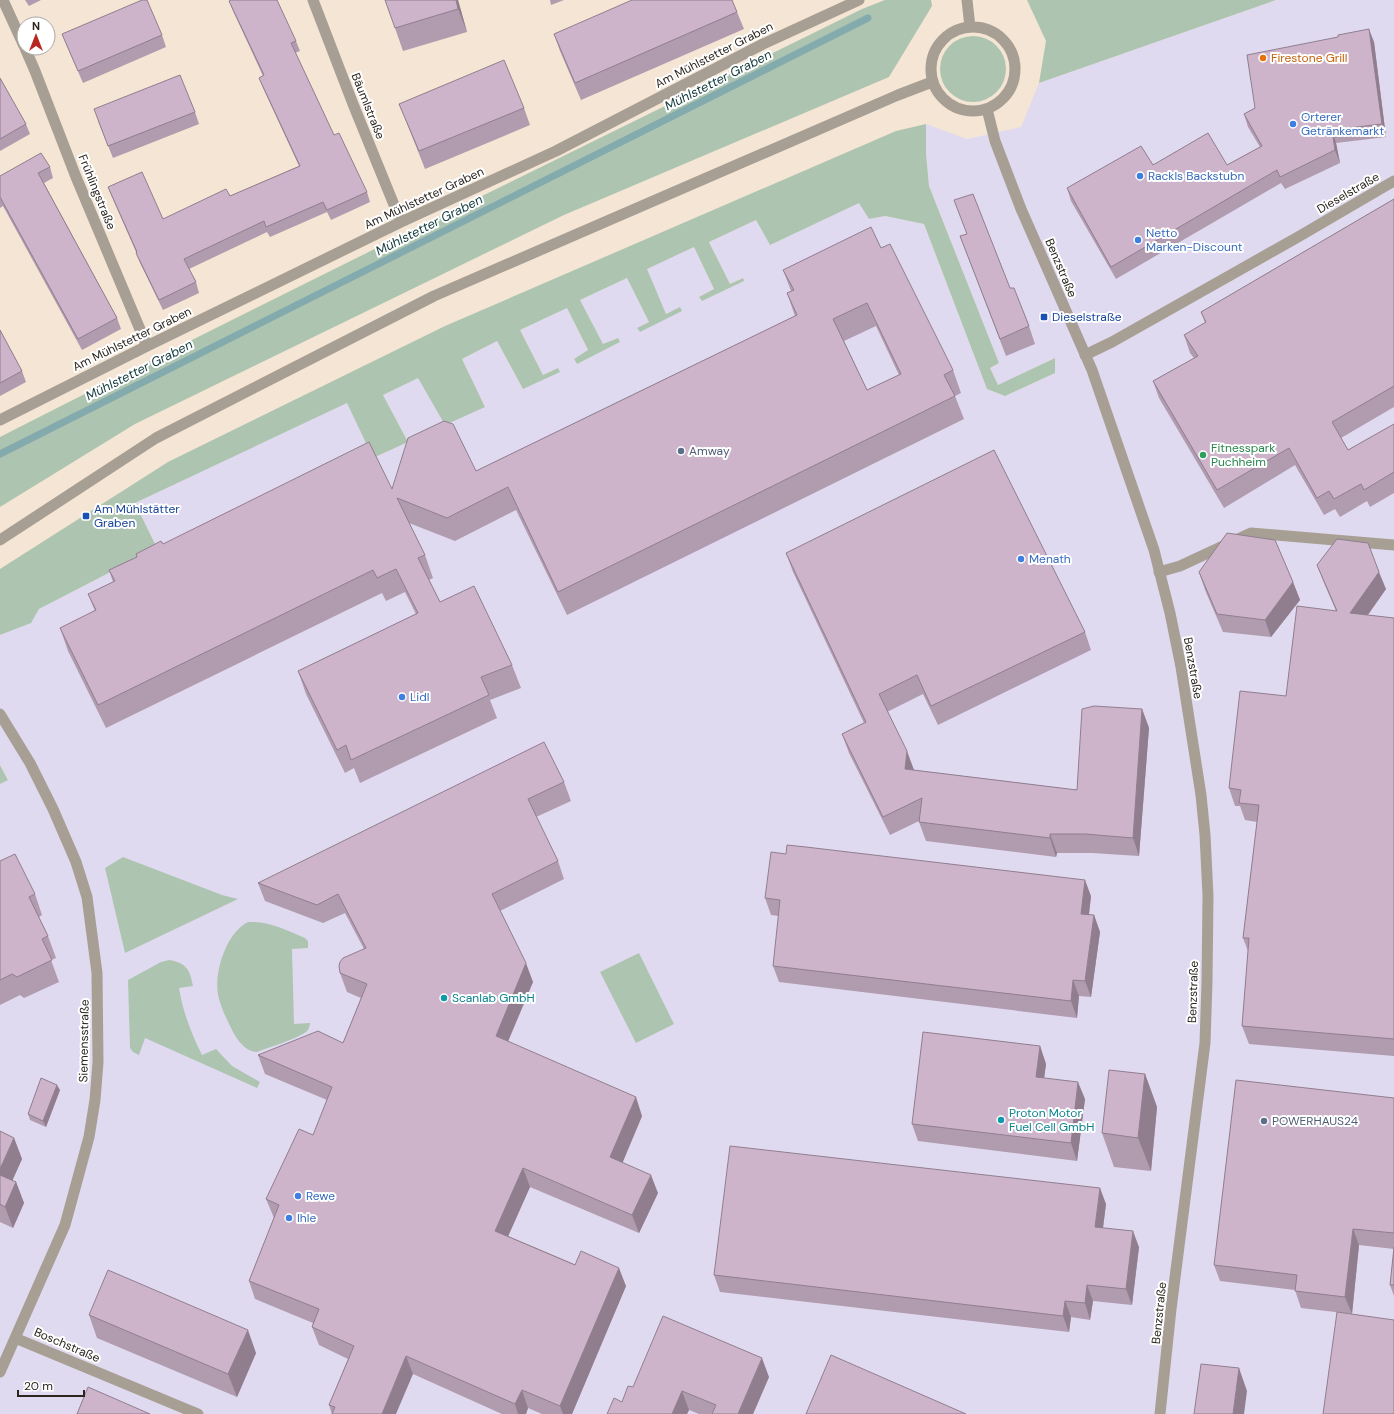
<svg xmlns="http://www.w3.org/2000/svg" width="1394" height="1414" font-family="'DM Sans',sans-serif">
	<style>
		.commercial { fill: #e0daf0 }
		.green { fill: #adc5b0 }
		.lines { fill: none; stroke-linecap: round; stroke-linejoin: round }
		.stream { stroke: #83aaad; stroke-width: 7 }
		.minor { stroke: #a89f94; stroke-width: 11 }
		.tertiary { stroke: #a89f94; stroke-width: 11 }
		.wall { fill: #b09baf; fill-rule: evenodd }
		.shaded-wall { fill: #907e8e }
		.building { fill: #cdb4cb; stroke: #907e8e; fill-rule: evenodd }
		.food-dot { fill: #e8710a; stroke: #fff; stroke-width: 1.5 }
		.shop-dot { fill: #3f7fe0; stroke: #fff; stroke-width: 1.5 }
		.transit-dot { fill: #1a4fb4; stroke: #fff; stroke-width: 1.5 }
		.service-dot { fill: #5c6f8a; stroke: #fff; stroke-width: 1.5 }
		.leisure-dot { fill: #2e9e5b; stroke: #fff; stroke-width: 1.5 }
		.culture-dot { fill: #0f9aa8; stroke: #fff; stroke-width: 1.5 }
		.labels { text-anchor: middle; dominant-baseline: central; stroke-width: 4; stroke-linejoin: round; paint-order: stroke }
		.street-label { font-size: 12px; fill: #2b251f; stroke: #fff }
		.food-label { font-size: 12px; fill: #c56008; stroke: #fff; text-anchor: start }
		.shop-label { font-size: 12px; fill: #366cbe; stroke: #fff; text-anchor: start }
		.transit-label { font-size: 12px; fill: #164399; stroke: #fff; text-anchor: start }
		.leisure-label { font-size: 12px; fill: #27864d; stroke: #fff; text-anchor: start }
		.service-label { font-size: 12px; fill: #4e5e75; stroke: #fff; text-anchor: start }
		.culture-label { font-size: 12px; fill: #0d838f; stroke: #fff; text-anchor: start }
		.water-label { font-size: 13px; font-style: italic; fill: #143b3e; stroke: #fff }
	</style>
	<rect width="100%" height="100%" fill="#f4e5d4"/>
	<path class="commercial" d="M 1276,0 L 1394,0 L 1394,1414 L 0,1414 L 0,784 L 8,779 L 0,765 L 0,635 L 30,623 L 39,609 L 157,548 L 135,503 L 347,402 L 373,458 L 408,442 L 383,395 L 418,377 L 485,407 L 462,359 L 497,341 L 523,389 L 558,368 L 543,375 L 520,330 L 567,308 L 588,351 L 574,359 L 577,364 L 620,342 L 617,338 L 603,345 L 580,300 L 627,278 L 649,322 L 638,328 L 640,332 L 680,308 L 666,314 L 646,269 L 694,247 L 714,289 L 699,297 L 702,301 L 744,281 L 742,278 L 730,284 L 709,242 L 756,220 L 770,245 L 860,202 L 869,219 L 884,216 L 924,224 L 987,389 L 1005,396 L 1055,373 L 1054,358 L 998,386 L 990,368 L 999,363 L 929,186 L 926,154 L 926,124 L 967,139 L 1021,127 L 1039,83 Z"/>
	<path class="green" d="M 885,0 L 931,0 L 932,6 L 889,77 L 564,215 L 135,424 L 0,507 L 0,437 C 286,291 574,151 862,9 Z
		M 1027,0 L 1276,0 L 1039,83 L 1046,41 Z
		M940 69a33 33 0 1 1 66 0a33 33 0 1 1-66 0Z
		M 926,124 L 926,154 L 929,186 L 999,363 L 990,368 L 998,385 L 1055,358 L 1055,373 L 1005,396 L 987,389 L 924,224 L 885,216 L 869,219 L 859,203 L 770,245 L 756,220 L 709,242 L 730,284 L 743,278 L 744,281 L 702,301 L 699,297 L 714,289 L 694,247 L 647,269 L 666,314 L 680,307 L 682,311 L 640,332 L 637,328 L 649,322 L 627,278 L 580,300 L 603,344 L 618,338 L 620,342 L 577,364 L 574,359 L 588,350 L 567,308 L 520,330 L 543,375 L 558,368 L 560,372 L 523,389 L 497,341 L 462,359 L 485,407 L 445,425 L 418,378 L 383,395 L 408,442 L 373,458 L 347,403 L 135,503 L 157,548 L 39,609 L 31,623 L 0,635 L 0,569 L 168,462 L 445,326 L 896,131 Z
		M 0,765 L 8,780 L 0,784 Z
		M 123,857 L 222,895 L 238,899 L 125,953 L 105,868 Z
		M 248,922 C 269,921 286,930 305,938 L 308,941 L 308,948 L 292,949 L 294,1024 L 310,1023 C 310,1025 309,1028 308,1030 C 303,1037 267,1048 257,1052 C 246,1052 238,1041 233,1032 C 227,1020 221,1008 218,995 C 214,972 226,933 248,922 Z
		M 639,953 L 674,1024 L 636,1043 L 600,972 Z
		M 169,960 C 187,963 190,970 193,986 L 179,988 C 183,1012 191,1033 202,1055 L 216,1049 L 232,1066 L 260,1082 L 257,1088 L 145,1038 L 139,1055 L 133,1052 L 130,1048 L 128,980 L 161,962 Z"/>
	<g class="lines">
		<path class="stream" d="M 0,454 L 868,18"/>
		<path class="minor" d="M 3,0 L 24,46
			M 313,0 L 353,104 L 401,222
			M 25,48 L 35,71 L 76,177 L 147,346
			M 1085,355 L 1112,342 L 1298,237 L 1394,181
			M 0,420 L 147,346 L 401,222 L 556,151 L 763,44 L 859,0
			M 1159,572 L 1180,566 L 1251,533 L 1394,545
			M 0,714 L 30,763 L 53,809 L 76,862 L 87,897 L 97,973 L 98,1062 L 95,1100 L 89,1137 L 65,1225 L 0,1372
			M 15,1338 L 198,1414"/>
		<path class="tertiary" d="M 967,0 L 970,27
			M931 69a42 42 0 1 1 84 0a42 42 0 1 1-84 0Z
			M 987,109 L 995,141 L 1021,209 L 1092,370 L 1154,550 L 1170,613 L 1181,667 L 1201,795 L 1205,835 L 1208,896 L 1207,982 L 1205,1043 L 1171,1309 L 1160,1414
			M 0,540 L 156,438 L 434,296 L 898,95 L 932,82"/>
	</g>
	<path class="wall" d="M 25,0 L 41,0 L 29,6 Z
		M 458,0 L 467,32 L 403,51 L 395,28 Z
		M 550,0 L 564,0 L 551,5 Z
		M 229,1 L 296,41 L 300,51 L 295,53 L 334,135 L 367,192 L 370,202 L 331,220 L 327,212 L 270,237 L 267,232 L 189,269 L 196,282 L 199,293 L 163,310 L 140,263 L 136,253 L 136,252 L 112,197 L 108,187 L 163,219 L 230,196 L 299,166 L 263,88 L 259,78 L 263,76 L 233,11 Z
		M 737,12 L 744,29 L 581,100 L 560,51 L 554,34 Z
		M 62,34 L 162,35 L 166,47 L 83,83 L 67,46 Z
		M 1374,42 L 1386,137 L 1336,143 L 1340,163 L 1285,189 L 1281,183 L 1116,279 L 1071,201 L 1067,188 L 1153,165 L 1227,165 L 1260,147 L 1248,127 L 1244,114 Z
		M 0,78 L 26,124 L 30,134 L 0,151 Z
		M 399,104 L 524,108 L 530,125 L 425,169 L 406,121 Z
		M 195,112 L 199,124 L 113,158 L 98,121 Z
		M 50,167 L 53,178 L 44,183 L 117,318 L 121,329 L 82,350 L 3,206 L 0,208 L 0,176 Z
		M 1394,199 L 1394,407 L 1341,438 L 1348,450 L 1394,424 L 1394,493 L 1370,507 L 1367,501 L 1340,517 L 1335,509 L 1324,515 L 1295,465 L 1224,508 L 1159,398 L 1153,381 L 1194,358 L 1190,353 L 1184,335 L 1205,323 L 1201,312 Z
		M 960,236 L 1010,288 L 1029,326 L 1035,344 L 1006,356 Z
		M 881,248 L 953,370 L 961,393 L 955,396 L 964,419 L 567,615 L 516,510 L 455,541 L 409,523 L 425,555 L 433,578 L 429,580 L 440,602 L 512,665 L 521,688 L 490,700 L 497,718 L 360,783 L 354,768 L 345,773 L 306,694 L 298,671 L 416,614 L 405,592 L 386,601 L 382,593 L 106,728 L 68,651 L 60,628 L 95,611 L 88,594 L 113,582 L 109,570 L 137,557 L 163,544 L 392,489 L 476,471 L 795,316 L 787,293 L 791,291 L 783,270 ZM 876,326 L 899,375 L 867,390 L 844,341 Z
		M 0,330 L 22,371 L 26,382 L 0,396 Z
		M 786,553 L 1085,632 L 1091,650 L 938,725 L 923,694 L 887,712 L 914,770 L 1077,790 L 1142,709 L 1149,728 L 1139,856 L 1092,853 L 1057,853 L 1056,857 L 926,841 L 919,822 L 919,821 L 890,835 L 849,753 L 842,734 L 864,723 L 793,572 Z
		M 1317,565 L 1386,589 L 1368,615 L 1394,618 L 1394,1056 L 1249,1044 L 1242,1026 L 1248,951 L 1243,938 L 1257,822 L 1245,820 L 1240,806 L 1235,806 L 1229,788 L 1286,696 L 1336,611 L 1324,583 Z
		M 1199,572 L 1293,582 L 1300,600 L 1271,637 L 1223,632 L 1205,590 Z
		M 564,782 L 571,801 L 536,817 L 558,861 L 564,879 L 500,911 L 533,982 L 508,1042 L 642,1116 L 622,1163 L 658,1193 L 639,1233 L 530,1187 L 508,1236 L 626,1286 L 572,1414 L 542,1414 L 528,1408 L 526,1414 L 502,1414 L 413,1374 L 332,1414 L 329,1405 L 348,1359 L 319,1345 L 312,1327 L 313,1323 L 255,1299 L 249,1281 L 274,1218 L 266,1199 L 313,1135 L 327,1100 L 265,1074 L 258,1055 L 343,1043 L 361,998 L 347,992 L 340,973 L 364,949 L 345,913 L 323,923 L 265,901 L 258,883 Z
		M 0,861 L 35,894 L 42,915 L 39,917 L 48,936 L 56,958 L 51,960 L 59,982 L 24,998 L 20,995 L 0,1005 Z
		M 1091,896 L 1089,915 L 1094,915 L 1100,932 L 1091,997 L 1079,996 L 1077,1018 L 779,982 L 773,966 L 779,916 L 771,915 L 765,898 Z
		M 1040,1046 L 1046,1064 L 1044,1078 L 1085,1099 L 1077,1161 L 918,1141 L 912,1124 Z
		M 1145,1074 L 1157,1107 L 1151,1171 L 1114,1167 L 1102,1133 Z
		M 60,1090 L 46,1127 L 30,1120 L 28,1114 Z
		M 1394,1098 L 1394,1296 L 1390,1285 L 1394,1249 L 1359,1245 L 1352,1314 L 1301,1308 L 1295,1290 L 1220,1281 L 1214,1265 Z
		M 0,1131 L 14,1138 L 22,1159 L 12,1180 L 16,1182 L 24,1203 L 13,1228 L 0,1222 Z
		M 1106,1204 L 1103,1228 L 1139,1247 L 1132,1305 L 1093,1301 L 1090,1320 L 1071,1317 L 1069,1332 L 720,1292 L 714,1275 Z
		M 89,1315 L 256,1353 L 237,1397 L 97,1338 Z
		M 769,1377 L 753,1414 L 699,1414 L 689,1410 L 687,1414 L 607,1414 L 622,1402 L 633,1387 Z"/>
	<path class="shaded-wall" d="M 456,0 L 458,0 L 467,32 L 458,9 Z
		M 1369,29 L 1374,42 L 1386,137 L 1382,124 Z
		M 1332,130 L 1336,143 L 1340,163 L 1335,150 Z
		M 1379,572 L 1386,589 L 1357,630 L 1350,613 Z
		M 1293,582 L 1300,600 L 1271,637 L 1265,620 Z
		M 1142,709 L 1149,728 L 1139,856 L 1133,838 Z
		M 907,751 L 914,770 L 905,769 Z
		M 1050,834 L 1057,853 L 1056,857 L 1050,838 Z
		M 1085,880 L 1091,896 L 1087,930 L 1081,914 Z
		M 1094,915 L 1100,932 L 1091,997 L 1085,981 Z
		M 526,963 L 533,982 L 502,1055 L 496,1036 Z
		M 1073,980 L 1079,996 L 1077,1018 L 1071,1001 Z
		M 1040,1046 L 1046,1064 L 1042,1094 L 1036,1077 Z
		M 1145,1074 L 1157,1107 L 1151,1171 L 1138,1138 Z
		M 1078,1082 L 1085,1099 L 1077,1161 L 1071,1143 Z
		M 57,1085 L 60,1090 L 46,1127 L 43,1121 Z
		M 636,1097 L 642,1116 L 617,1176 L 610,1157 Z
		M 14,1138 L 22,1159 L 6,1195 L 0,1180 L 0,1169 Z
		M 523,1168 L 530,1187 L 502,1250 L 495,1231 Z
		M 651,1175 L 658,1193 L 639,1233 L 632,1215 Z
		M 16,1182 L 24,1203 L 13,1228 L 5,1207 Z
		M 1100,1188 L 1106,1204 L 1101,1243 L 1095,1227 Z
		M 1353,1229 L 1359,1245 L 1352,1314 L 1345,1297 Z
		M 1133,1231 L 1139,1247 L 1132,1305 L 1126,1289 Z
		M 619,1268 L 626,1286 L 572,1414 L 563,1414 L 560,1406 Z
		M 1087,1285 L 1093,1301 L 1090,1320 L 1085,1303 Z
		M 1065,1301 L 1071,1317 L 1069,1332 L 1063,1316 Z
		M 248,1330 L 256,1353 L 237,1397 L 228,1374 Z
		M 406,1356 L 413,1374 L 396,1414 L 382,1414 Z
		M 762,1358 L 769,1377 L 753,1414 L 738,1414 Z
		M 1239,1368 L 1247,1391 L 1244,1414 L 1233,1414 Z
		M 522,1390 L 528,1408 L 526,1414 L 518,1414 L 515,1404 Z
		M 682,1391 L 689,1410 L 687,1414 L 672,1414 Z"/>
	<path class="building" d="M 142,0 L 147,0 L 162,35 L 78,71 L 62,34 Z
		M 231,0 L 277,0 L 296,41 L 291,43 L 334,135 L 339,133 L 367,192 L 327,210 L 323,202 L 266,227 L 264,221 L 184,259 L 196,282 L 159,300 L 136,253 L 137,252 L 108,187 L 142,172 L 163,219 L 226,189 L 230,196 L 300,166 L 259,78 L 264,75 L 229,1 Z
		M 385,0 L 456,0 L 458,9 L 395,28 Z
		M 632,0 L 732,0 L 737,12 L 575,83 L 554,34 Z
		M 1369,29 L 1382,124 L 1332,130 L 1335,150 L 1280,177 L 1277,170 L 1111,267 L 1067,188 L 1141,146 L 1153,165 L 1208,133 L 1227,165 L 1262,146 L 1244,114 L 1255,108 L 1247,55 L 1338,37 L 1338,35 Z
		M 504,60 L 524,108 L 419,151 L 399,104 Z
		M 180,75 L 195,112 L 108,146 L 94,109 Z
		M 0,78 L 26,124 L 0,139 Z
		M 41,153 L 50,167 L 38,173 L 117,318 L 78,339 L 0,197 L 0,176 Z
		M 973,194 L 1010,288 L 1014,288 L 1029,326 L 1000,339 L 960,236 L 967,234 L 954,200 Z
		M 1394,199 L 1394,386 L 1332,422 L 1348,450 L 1394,424 L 1394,472 L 1364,490 L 1361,484 L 1334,499 L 1329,491 L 1317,498 L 1289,448 L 1217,490 L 1153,381 L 1198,356 L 1184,335 L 1206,322 L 1201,312 Z
		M 871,227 L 881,248 L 890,244 L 953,370 L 944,375 L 955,396 L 558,592 L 508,487 L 447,518 L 397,498 L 425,555 L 418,558 L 440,602 L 474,586 L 512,665 L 481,677 L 489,695 L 351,760 L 346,745 L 337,750 L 298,671 L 418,613 L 396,569 L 377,578 L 373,570 L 98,705 L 60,628 L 96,610 L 88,594 L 115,581 L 109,570 L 137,557 L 136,554 L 161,541 L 163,544 L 369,442 L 392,489 L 408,438 L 444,421 L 453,424 L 476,471 L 797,315 L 787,293 L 794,290 L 783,270 ZM 867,303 L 901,374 L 867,390 L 833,319 Z
		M 0,330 L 22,371 L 0,383 Z
		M 994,450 L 1085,632 L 931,706 L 917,675 L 879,694 L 907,751 L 905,769 L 1077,790 L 1082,709 L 1094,706 L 1142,709 L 1133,838 L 1085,834 L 1050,834 L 1050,838 L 919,822 L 922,798 L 883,817 L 842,734 L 866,722 L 786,553 Z
		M 1227,533 L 1275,540 L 1293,582 L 1265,620 L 1217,614 L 1199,572 Z
		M 1337,539 L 1368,543 L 1379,572 L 1350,613 L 1394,618 L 1394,1039 L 1242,1026 L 1249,938 L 1243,938 L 1259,805 L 1239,803 L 1241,790 L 1229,788 L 1240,691 L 1286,696 L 1297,606 L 1337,611 L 1317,565 Z
		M 544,742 L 564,782 L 528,799 L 558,861 L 492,894 L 526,963 L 496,1036 L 636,1097 L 610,1157 L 651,1175 L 632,1215 L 523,1168 L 495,1231 L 575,1265 L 581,1251 L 619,1268 L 560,1406 L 522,1390 L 515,1404 L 406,1356 L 382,1414 L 332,1414 L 335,1407 L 329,1405 L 354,1346 L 312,1327 L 319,1309 L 249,1281 L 279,1205 L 266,1199 L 299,1129 L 313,1135 L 332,1087 L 258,1055 L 318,1031 L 343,1043 L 367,984 L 340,973 L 339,966 L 340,962 L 343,958 L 366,948 L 338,894 L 317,905 L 258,883 Z
		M 787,845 L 806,847 L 1085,880 L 1081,914 L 1094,915 L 1085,981 L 1073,980 L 1071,1001 L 773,966 L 780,900 L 765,898 L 771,852 L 786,854 Z
		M 15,854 L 35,894 L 29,897 L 48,936 L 42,939 L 52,960 L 17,977 L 12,974 L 0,980 L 0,861 Z
		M 923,1032 L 1040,1046 L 1036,1077 L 1078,1082 L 1071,1143 L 912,1124 Z
		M 1109,1070 L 1145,1074 L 1138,1138 L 1102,1133 Z
		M 41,1078 L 57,1085 L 43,1121 L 28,1114 Z
		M 1236,1080 L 1394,1098 L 1394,1233 L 1353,1229 L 1345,1297 L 1295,1291 L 1297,1275 L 1214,1265 Z
		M 0,1131 L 14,1138 L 0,1169 Z
		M 730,1146 L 1100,1188 L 1095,1227 L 1133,1231 L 1126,1289 L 1087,1285 L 1085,1303 L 1065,1301 L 1063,1316 L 714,1275 Z
		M 0,1175 L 16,1182 L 5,1207 L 0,1204 Z
		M 1394,1247 L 1394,1285 L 1390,1285 Z
		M 108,1270 L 248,1330 L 228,1374 L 89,1315 Z
		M 1337,1312 L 1394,1320 L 1394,1414 L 1323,1414 Z
		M 663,1316 L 762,1358 L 738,1414 L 712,1414 L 716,1405 L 682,1391 L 672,1414 L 607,1414 L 614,1398 L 622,1402 L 628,1386 L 633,1387 Z
		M 831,1355 L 966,1414 L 806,1414 Z
		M 1201,1364 L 1239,1368 L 1233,1414 L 1194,1414 Z
		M 88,1387 L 150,1414 L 77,1414 Z"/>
	<circle class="food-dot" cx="1263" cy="58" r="4"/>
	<g class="shop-dot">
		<circle cx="1293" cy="124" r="4"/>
		<circle cx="1140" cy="176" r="4"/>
		<circle cx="1138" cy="240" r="4"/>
		<circle cx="1021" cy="559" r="4"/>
		<circle cx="402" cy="697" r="4"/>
		<circle cx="298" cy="1196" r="4"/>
		<circle cx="289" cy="1218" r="4"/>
	</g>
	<g class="transit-dot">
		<rect x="1040" y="313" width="8" height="8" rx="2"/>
		<rect x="82" y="512" width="8" height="8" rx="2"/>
	</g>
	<g class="service-dot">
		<circle cx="681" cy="451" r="4"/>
		<circle cx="1264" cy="1121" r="4"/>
	</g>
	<circle class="leisure-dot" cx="1203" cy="455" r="4"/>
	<g class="culture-dot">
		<circle cx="444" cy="998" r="4"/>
		<circle cx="1001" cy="1120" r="4"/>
	</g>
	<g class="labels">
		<g class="street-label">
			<text transform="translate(714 55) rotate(-27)">Am Mühlstetter Graben</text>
			<text transform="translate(368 106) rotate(68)">Bäumlstraße</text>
			<text transform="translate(97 192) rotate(68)">Frühlingstraße</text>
			<text transform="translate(1348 193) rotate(-30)">Dieselstraße</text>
			<text transform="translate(424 198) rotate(-25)">Am Mühlstetter Graben</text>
			<text transform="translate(1061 268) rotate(67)">Benzstraße</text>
			<text transform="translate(132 339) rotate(-26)">Am Mühlstetter Graben</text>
			<text transform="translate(1193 668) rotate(80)">Benzstraße</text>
			<text transform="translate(1193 992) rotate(-88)">Benzstraße</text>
			<text transform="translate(84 1041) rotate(-89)">Siemensstraße</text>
			<text transform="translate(1159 1313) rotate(-84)">Benzstraße</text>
			<text transform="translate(67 1345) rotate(23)">Boschstraße</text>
		</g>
		<g class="food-label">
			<text x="1271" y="58">Firestone Grill</text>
		</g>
		<g class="shop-label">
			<text x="1301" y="117">Orterer<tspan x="1301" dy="14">Getränkemarkt</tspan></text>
			<text x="1148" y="176">Rackls Backstubn</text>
			<text x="1146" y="233">Netto<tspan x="1146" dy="14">Marken-Discount</tspan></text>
			<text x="1029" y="559">Menath</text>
			<text x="410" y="697">Lidl</text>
			<text x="306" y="1196">Rewe</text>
			<text x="297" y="1218">Ihle</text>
		</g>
		<g class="transit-label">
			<text x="1052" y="317">Dieselstraße</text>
			<text x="94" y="509">Am Mühlstätter<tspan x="94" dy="14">Graben</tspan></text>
		</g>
		<g class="leisure-label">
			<text x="1211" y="448">Fitnesspark<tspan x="1211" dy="14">Puchheim</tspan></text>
		</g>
		<g class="service-label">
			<text x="689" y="451">Amway</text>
			<text x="1272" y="1121">POWERHAUS24</text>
		</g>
		<g class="culture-label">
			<text x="452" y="998">Scanlab GmbH</text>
			<text x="1009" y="1113">Proton Motor<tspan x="1009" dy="14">Fuel Cell GmbH</tspan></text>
		</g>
		<g class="water-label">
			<text transform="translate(718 80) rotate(-27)">Mühlstetter Graben</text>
			<text transform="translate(429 225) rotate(-27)">Mühlstetter Graben</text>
			<text transform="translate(139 370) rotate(-27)">Mühlstetter Graben</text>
		</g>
	</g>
	<g transform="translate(36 36)"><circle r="19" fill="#ffffff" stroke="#aaa8a5"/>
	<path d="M0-3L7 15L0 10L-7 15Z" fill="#b72820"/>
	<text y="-6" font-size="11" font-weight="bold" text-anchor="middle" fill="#2b251f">N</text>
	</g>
	<path d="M18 1390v6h66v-6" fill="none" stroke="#2b251f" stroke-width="2"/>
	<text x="24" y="1390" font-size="12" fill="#2b251f" stroke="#ffffff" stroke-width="3" paint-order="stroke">20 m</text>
</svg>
